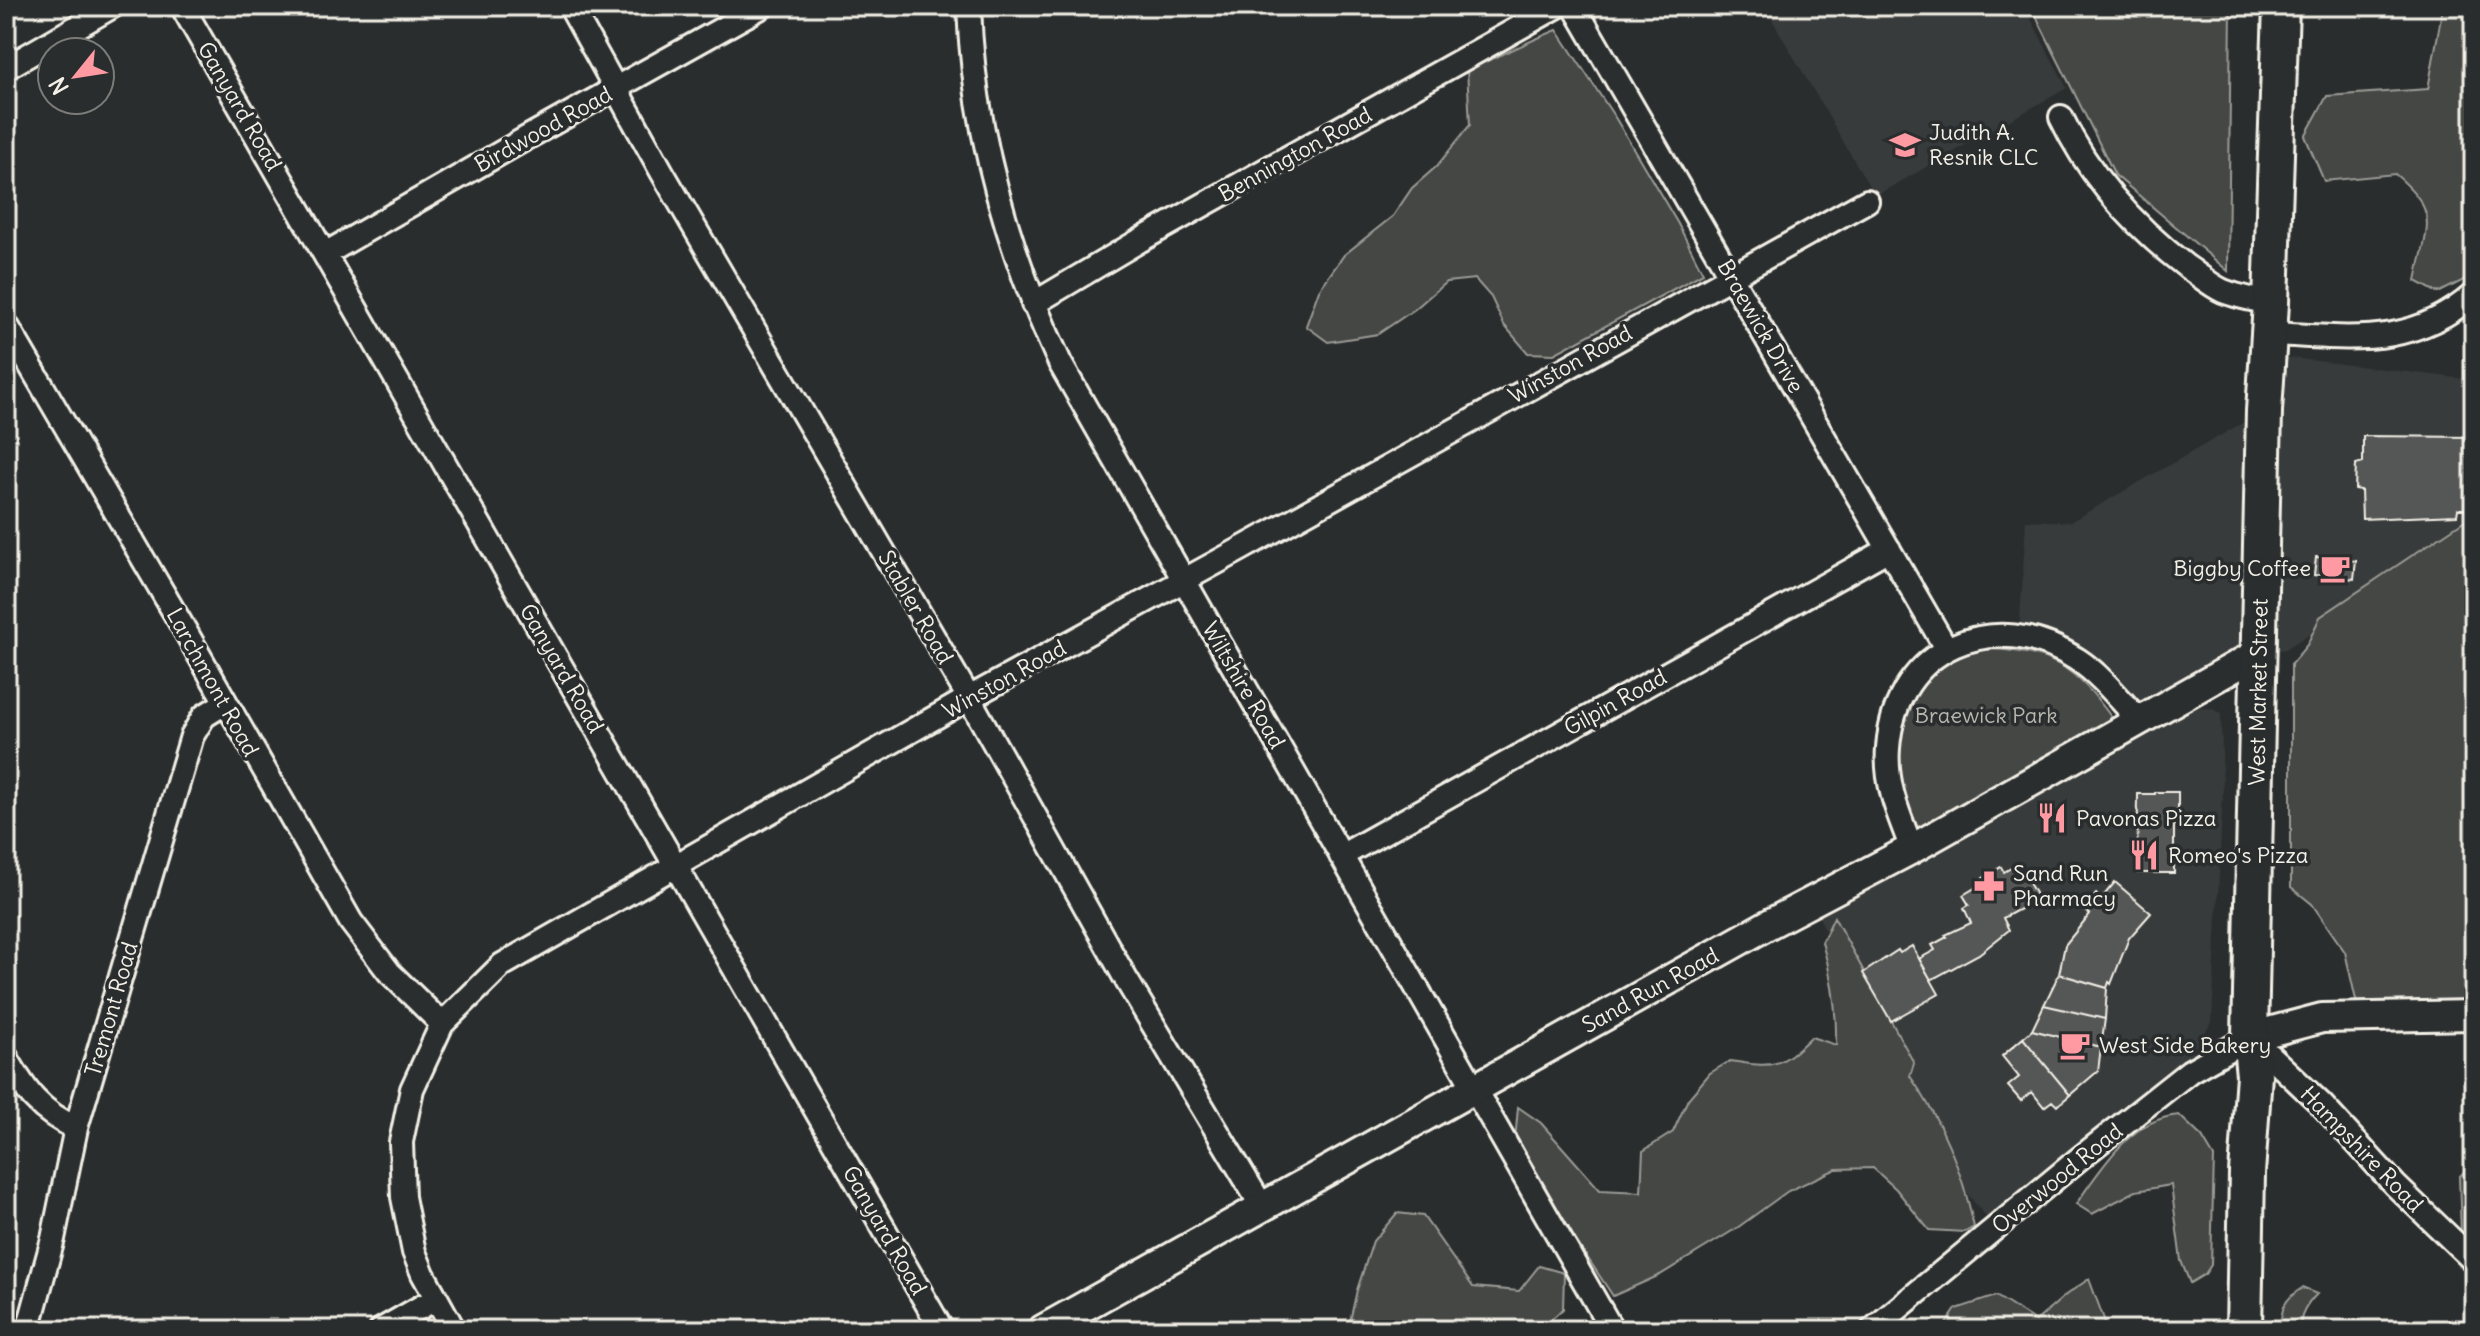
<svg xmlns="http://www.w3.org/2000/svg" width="2480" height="1336" font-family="Delius,sans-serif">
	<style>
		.built { fill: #373a3a }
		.green { fill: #444645; stroke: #9c9c96; stroke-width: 2 }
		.building { fill: #555756; stroke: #f4f1e8; stroke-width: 2 }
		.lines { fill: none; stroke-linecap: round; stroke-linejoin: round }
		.minor-casing { stroke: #f4f1e8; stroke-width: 28 }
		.tertiary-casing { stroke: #f4f1e8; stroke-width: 34 }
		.primary-casing { stroke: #f4f1e8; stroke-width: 40 }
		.minor { stroke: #2a2d2e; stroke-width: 22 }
		.tertiary { stroke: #2a2d2e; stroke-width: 28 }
		.primary { stroke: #2a2d2e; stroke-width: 34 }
		.labels { text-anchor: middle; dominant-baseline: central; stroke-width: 7; stroke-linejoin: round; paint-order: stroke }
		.street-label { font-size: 22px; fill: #f4f1e8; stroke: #2a2d2e }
		.poi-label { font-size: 22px; fill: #f4f1e8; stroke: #2a2d2e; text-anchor: start }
		.park-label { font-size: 22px; fill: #b6b5af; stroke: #2a2d2e }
	</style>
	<rect width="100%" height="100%" fill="#2a2d2e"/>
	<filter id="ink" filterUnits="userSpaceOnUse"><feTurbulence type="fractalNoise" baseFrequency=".0125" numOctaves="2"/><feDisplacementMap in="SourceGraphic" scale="16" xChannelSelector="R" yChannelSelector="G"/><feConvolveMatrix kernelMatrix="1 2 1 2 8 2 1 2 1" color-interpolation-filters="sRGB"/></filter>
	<g filter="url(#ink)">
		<path class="built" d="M 1764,6 L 2024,6 L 2067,88 L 1875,196 Z
			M 2268,358 L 2292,358 L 2474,380 L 2474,524 L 2286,649 L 2259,653 L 2139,720 L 2090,669 L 2019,637 L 2026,520 L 2070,522 L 2263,411 Z
			M 2198,707 L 2213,709 L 2221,714 L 2223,791 L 2212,1022 L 2180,1070 L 1992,1224 L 1880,1087 L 1892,1065 L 1818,915 Z"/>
		<path class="green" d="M 2031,6 L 2231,6 L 2228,271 L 2115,175 Z
			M 2443,6 L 2474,6 L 2474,270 L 2462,281 L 2438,293 L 2416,281 C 2426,227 2442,213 2395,174 L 2324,181 L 2305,136 L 2327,96 L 2428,89 Z
			M 1557,30 L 1616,119 L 1678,224 L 1703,273 L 1554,354 L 1528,353 L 1504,325 L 1491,297 L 1475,279 L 1446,282 L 1415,309 L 1378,334 L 1328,342 L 1306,326 L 1319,290 L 1344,255 L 1393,216 L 1412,188 L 1437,166 L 1470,125 L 1467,69 C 1498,58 1526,42 1557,30 Z
			M 2474,514 L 2474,1003 L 2358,1009 L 2345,952 L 2312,904 L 2291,887 L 2291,664 L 2307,645 L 2320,617 Z
			M 1986,649 C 2050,650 2075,667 2112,718 L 1915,831 C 1910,816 1902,800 1899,784 C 1891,735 1912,682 1956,656 C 1964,651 1977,651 1986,649 Z
			M 1834,917 L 1914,1063 L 1910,1076 C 1942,1121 1963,1173 1974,1227 L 1965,1232 L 1929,1230 L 1896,1189 L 1873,1168 L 1836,1169 L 1788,1191 L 1737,1228 L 1660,1275 L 1613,1296 L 1535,1179 L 1515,1141 L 1518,1107 L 1541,1123 L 1600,1190 L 1641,1192 L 1643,1151 L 1673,1132 L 1688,1099 L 1710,1073 L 1730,1061 C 1775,1068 1779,1068 1811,1037 L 1836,1045 C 1837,1009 1832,977 1822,942 Z
			M 2179,1115 L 2202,1137 L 2214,1157 L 2211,1265 L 2205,1274 L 2190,1283 L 2181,1261 L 2171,1185 L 2136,1191 L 2092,1214 L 2076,1204 C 2102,1168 2130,1119 2179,1115 Z
			M 2474,1162 L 2474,1242 L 2461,1234 L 2459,1177 Z
			M 1397,1213 L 1423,1216 L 1473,1287 L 1519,1291 L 1539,1266 L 1564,1273 L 1563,1309 L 1538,1330 L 1348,1330 L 1357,1290 L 1373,1241 Z
			M 2089,1279 L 2108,1330 L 1942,1330 L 1956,1309 L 1996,1296 L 2036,1321 L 2067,1294 Z
			M 2302,1288 L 2317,1294 C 2307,1304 2299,1316 2300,1330 L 2280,1330 C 2281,1309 2284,1299 2302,1288 Z"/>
		<path class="building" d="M 2363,436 L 2474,437 L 2474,509 L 2458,509 L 2457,515 L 2362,519 L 2361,490 L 2355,489 L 2356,465 L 2363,463 Z
			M 2316,557 L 2356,561 L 2354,579 L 2314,575 Z
			M 2155,792 L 2178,792 L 2178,815 L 2174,815 L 2174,873 L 2137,873 L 2138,794 L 2155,794 Z
			M 2018,864 L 2036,895 L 2021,904 L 2022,908 L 2003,918 L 2009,930 L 1979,954 L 1931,980 L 1919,959 L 1935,950 L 1932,945 L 1947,937 L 1945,935 L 1971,923 L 1964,908 L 1969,905 L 1963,895 L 1978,886 L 1977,882 L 2001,867 L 2004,872 Z
			M 2115,882 L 2151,913 L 2129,938 L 2111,984 L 2109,982 L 2107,988 L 2104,987 L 2059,974 L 2065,945 L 2090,914 L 2084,910 L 2096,894 L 2101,899 Z
			M 1912,946 L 1939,994 L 1891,1021 L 1863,973 L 1898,950 L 1900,953 Z
			M 2059,974 L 2107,988 L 2105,1019 L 2044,1005 Z
			M 2044,1005 L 2105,1019 L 2101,1047 L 2032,1030 Z
			M 2032,1030 L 2101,1047 L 2098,1071 L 2070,1095 L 2023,1038 Z
			M 2023,1038 L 2070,1095 L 2057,1106 L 2052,1101 L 2044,1107 L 2032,1092 L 2021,1101 L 2008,1086 L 2019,1077 L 2002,1056 Z"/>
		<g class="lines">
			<g class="minor-casing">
				<path id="minor" d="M 182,6 L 942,1330
					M 570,6 L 662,172 L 969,698 L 1127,981 L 1263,1208
					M 969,6 C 973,131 1008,251 1060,363 L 1612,1330
					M 1574,6 L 1946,648
					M 6,68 L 113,6
					M 2061,117 C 2089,176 2135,227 2187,267 C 2199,275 2210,285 2223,291 C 2238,297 2255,300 2271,303
					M 325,254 L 530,136 L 763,6
					M 1033,304 L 1139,241 L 1558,6
					M 6,324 L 187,634 L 351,922 L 389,972 L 442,1024
					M 2270,334 C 2347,337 2410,350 2474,294
					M 1912,849 C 1899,815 1885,785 1888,748 C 1895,647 1995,605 2078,660 C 2101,675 2120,700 2139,720
					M 1341,856 L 1889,549
					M 6,1057 C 26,1092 39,1111 76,1128
					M 28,1330 L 53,1239 L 76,1128 L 192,736 L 204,716 L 225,703
					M 381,1330 L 435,1299
					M 454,1330 L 423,1274 L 414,1252 L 403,1197 L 401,1142 L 412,1089 L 442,1024 L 502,965 L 969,698 L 1241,549 L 1867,201
					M 1872,1330 L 2080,1158 L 2190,1071 L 2250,1037 L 2321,1104 L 2395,1185 L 2474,1261"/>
			</g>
			<g class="tertiary-casing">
				<path id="tertiary" d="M 2250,1037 L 2322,1018 L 2474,1015
					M 1042,1330 L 1771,923 L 1912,849 L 2259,653"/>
			</g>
			<g class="primary-casing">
				<path id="primary" d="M 2244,1330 L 2247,1173 L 2254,1075 L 2250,1037 L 2264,411 L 2271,303 L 2281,6"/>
			</g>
			<use href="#minor" class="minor"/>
			<use href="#tertiary" class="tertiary"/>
			<use href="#primary" class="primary"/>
		</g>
	</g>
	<defs>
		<g id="school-bare" transform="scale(2.4)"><path d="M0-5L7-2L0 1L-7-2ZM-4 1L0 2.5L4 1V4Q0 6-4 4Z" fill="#ff9aa2" stroke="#2a2d2e" stroke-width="2.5" paint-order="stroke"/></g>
		<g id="cafe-bare" transform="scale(2.4)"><path d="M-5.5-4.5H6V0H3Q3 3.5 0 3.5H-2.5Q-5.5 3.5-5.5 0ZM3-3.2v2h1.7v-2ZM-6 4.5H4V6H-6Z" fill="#ff9aa2" stroke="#2a2d2e" stroke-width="2.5" paint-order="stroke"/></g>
		<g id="restaurant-bare" transform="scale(2.4)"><path d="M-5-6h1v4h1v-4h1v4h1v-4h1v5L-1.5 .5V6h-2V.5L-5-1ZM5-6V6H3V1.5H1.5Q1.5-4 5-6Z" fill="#ff9aa2" stroke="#2a2d2e" stroke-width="2.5" paint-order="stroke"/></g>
		<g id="pharmacy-bare" transform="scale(2.4)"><path d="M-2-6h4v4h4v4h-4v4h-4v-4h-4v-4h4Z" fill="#ff9aa2" stroke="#2a2d2e" stroke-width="2.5" paint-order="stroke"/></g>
	</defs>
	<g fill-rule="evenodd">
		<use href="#school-bare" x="1905" y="145"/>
		<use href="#cafe-bare" x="2335" y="568"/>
		<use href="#restaurant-bare" x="2052" y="818"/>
		<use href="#restaurant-bare" x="2144" y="855"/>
		<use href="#pharmacy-bare" x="1989" y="886"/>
		<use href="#cafe-bare" x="2075" y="1045"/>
	</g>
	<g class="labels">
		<g class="street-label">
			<text transform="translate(240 106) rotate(60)">Ganyard Road</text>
			<text transform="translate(543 129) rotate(-29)">Birdwood Road</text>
			<text transform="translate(1295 154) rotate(-29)">Bennington Road</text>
			<text transform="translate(1761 326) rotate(60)">Braewick Drive</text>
			<text transform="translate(1570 364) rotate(-29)">Winston Road</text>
			<text transform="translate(916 607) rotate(60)">Stabler Road</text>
			<text transform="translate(562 668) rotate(60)">Ganyard Road</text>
			<text transform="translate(1004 679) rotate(-29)">Winston Road</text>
			<text transform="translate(213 682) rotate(61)">Larchmont Road</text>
			<text transform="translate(1244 685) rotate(60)">Wiltshire Road</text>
			<text transform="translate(2258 692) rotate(-89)">West Market Street</text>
			<text transform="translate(1615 702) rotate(-29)">Gilpin Road</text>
			<text transform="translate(1650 990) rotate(-29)">Sand Run Road</text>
			<text transform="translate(111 1009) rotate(-74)">Tremont Road</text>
			<text transform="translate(2362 1149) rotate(46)">Hampshire Road</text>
			<text transform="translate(2057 1178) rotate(-39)">Overwood Road</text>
			<text transform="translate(885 1230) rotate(60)">Ganyard Road</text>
		</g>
		<g class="poi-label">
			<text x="1929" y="132">Judith A.<tspan x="1929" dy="25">Resnik CLC</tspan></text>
			<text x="2311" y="568" text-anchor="end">Biggby Coffee</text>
			<text x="2076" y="818">Pavonas Pizza</text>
			<text x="2168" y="855">Romeo's Pizza</text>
			<text x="2013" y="873">Sand Run<tspan x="2013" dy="25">Pharmacy</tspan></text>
			<text x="2099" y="1045">West Side Bakery</text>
		</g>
		<g class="park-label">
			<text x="1986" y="715">Braewick Park</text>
		</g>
	</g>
	<rect width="2480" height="1336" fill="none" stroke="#2a2d2e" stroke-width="32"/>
	<rect x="16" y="16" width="2448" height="1304" fill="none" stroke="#f4f1e8" stroke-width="3" filter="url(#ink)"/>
	<g transform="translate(76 76) rotate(240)"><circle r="38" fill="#2a2d2e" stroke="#7b7b78" stroke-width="2"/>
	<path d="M0-6L14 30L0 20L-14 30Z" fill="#ff9aa2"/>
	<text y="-12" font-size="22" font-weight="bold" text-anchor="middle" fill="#f4f1e8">N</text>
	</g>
</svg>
